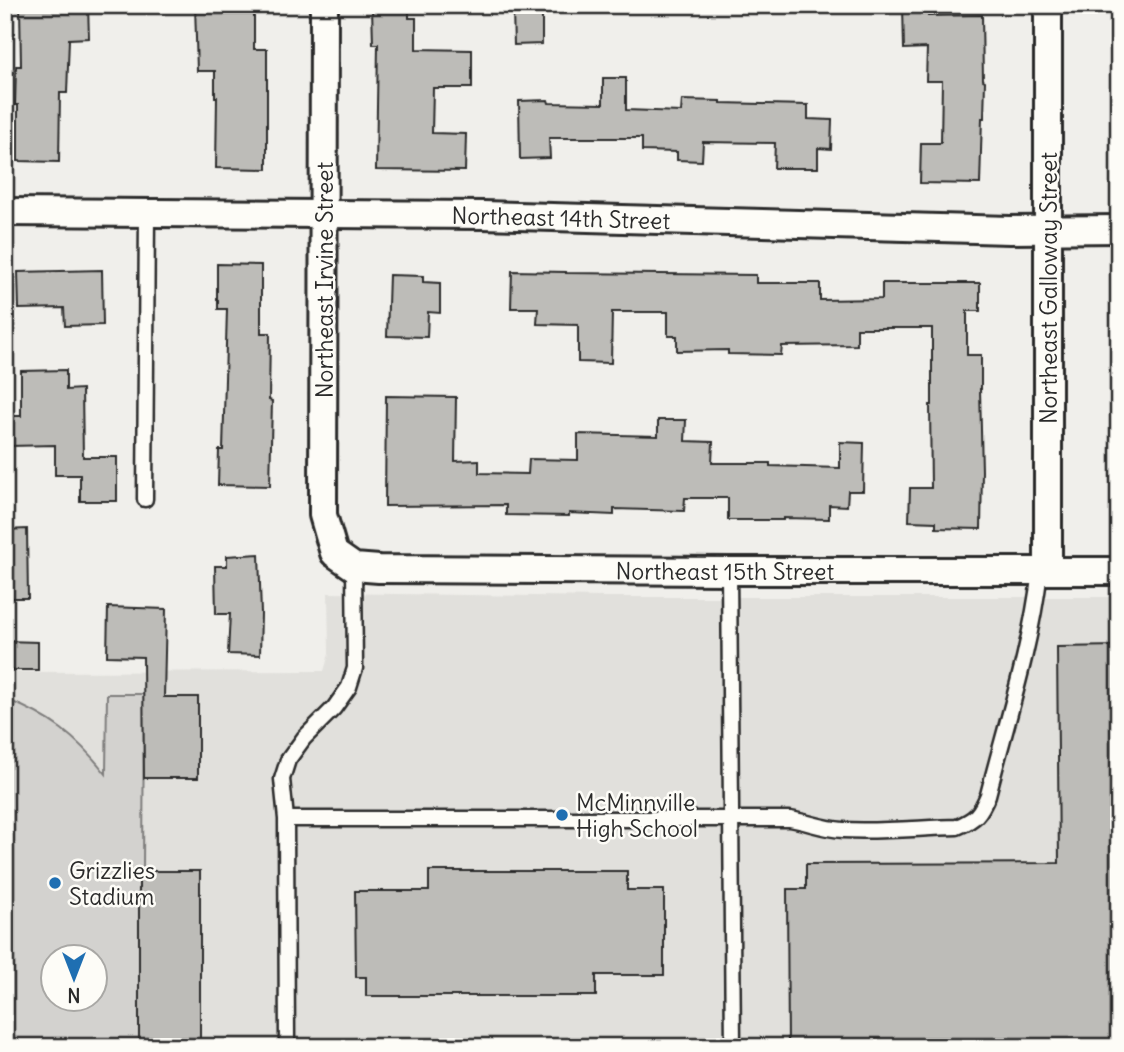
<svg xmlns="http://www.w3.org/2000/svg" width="1124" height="1052" font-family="Delius,sans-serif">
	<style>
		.built { fill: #e1e0dc; fill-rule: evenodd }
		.green { fill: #d3d2cf; stroke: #7f7e7d; stroke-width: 2; fill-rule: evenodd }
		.building { fill: #bdbcb8; stroke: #2b2b2b; stroke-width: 2 }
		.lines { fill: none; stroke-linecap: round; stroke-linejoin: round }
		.lane-casing { stroke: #2b2b2b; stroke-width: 19 }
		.street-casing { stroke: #2b2b2b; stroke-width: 32 }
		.lane { stroke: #fdfcf7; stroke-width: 14 }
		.street { stroke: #fdfcf7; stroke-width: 26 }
		.poi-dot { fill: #1f6fb2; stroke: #fdfcf7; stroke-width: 2.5 }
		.labels { text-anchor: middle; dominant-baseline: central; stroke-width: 5; stroke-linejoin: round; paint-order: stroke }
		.street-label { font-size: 23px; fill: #2b2b2b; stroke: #fdfcf7 }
		.poi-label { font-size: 23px; fill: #2b2b2b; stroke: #fdfcf7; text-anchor: start }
	</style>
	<rect width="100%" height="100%" fill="#f0efeb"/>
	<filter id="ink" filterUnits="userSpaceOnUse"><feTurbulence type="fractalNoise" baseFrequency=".0143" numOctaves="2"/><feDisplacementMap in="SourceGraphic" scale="14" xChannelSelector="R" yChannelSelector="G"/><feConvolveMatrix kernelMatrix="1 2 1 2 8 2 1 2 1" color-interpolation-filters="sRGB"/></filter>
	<g filter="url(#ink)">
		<path class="built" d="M 328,593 L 603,597 L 1119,597 L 1119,1047 L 5,1047 L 5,672 L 324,671 L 329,654 ZM 52,958 L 94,958 L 94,1000 L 52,1000 Z"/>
		<path class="green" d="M 107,694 L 144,694 L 142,1047 L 5,1047 L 5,699 C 50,716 77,737 106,774 ZM 52,958 L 94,958 L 94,1000 L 52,1000 Z"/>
		<path class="building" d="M 20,5 L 88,5 L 89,38 L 69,39 L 67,93 L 60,93 L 59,162 L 18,161 L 18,105 L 15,105 L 16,66 L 21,66 Z
			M 195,5 L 254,5 L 254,49 L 267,49 L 267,169 L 216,168 L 217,97 L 215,97 L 215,71 L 197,71 Z
			M 409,5 L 409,18 L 416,18 L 416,49 L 472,50 L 472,88 L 433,88 L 432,133 L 466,134 L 465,171 L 376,170 L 378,44 L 373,44 L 372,6 Z
			M 903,5 L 928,5 L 928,16 L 982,15 L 983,80 L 985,81 L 984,118 L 982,118 L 980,184 L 920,183 L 921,143 L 941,143 L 942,81 L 926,81 L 927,48 L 904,49 Z
			M 513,11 L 542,11 L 542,44 L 514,45 Z
			M 603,78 L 626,78 L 626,110 L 681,112 L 682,100 L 721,101 L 721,103 L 808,105 L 808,119 L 832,120 L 831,149 L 818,148 L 818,168 L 774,168 L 775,143 L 703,142 L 702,161 L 677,160 L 677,152 L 642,151 L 642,138 L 549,138 L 550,158 L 520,159 L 519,101 L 548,100 L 549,103 L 603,104 Z
			M 217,264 L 261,265 L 261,333 L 270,333 L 269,400 L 272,401 L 270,486 L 218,485 L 219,450 L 223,450 L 227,309 L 218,309 L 218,300 L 217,300 Z
			M 102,270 L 103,325 L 65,326 L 64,308 L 19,309 L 18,272 Z
			M 512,271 L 566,272 L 566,273 L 756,275 L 756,283 L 820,283 L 820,300 L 882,299 L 882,283 L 980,283 L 980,311 L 967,311 L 967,355 L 981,355 L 981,389 L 980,389 L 982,471 L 981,529 L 936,528 L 936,522 L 909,521 L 910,488 L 931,488 L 930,405 L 932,405 L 932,328 L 857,328 L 857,345 L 782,346 L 781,355 L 728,354 L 728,350 L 677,351 L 677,336 L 668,336 L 668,312 L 612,312 L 611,363 L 578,362 L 578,325 L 537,324 L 538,308 L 511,308 Z
			M 389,275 L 423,276 L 423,282 L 440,283 L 440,313 L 428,312 L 427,337 L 387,336 Z
			M 66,370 L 66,390 L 82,389 L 83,457 L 117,457 L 117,501 L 80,501 L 80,475 L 55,475 L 55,445 L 9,446 L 9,416 L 21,416 L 21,371 Z
			M 386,396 L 456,397 L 455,461 L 479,460 L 479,473 L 528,474 L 529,459 L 578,460 L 578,434 L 658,436 L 658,420 L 686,420 L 685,441 L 713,442 L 712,463 L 770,463 L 770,466 L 840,468 L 840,442 L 864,443 L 863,491 L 848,491 L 847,506 L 829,505 L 829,519 L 783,518 L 783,520 L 728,520 L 728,498 L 685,498 L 684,511 L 614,509 L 614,515 L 569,513 L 569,516 L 506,515 L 506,505 L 385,506 Z
			M 27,529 L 28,598 L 5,598 L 5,530 Z
			M 259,554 L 261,614 L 260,655 L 228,654 L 230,614 L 216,614 L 215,566 L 227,566 L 227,556 Z
			M 108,607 L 166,609 L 164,697 L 198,697 L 198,778 L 144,778 L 143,657 L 107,656 Z
			M 5,641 L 38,642 L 38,670 L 5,670 Z
			M 1119,646 L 1119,1047 L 788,1047 L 787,889 L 806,889 L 806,864 L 1059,863 L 1057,647 Z
			M 139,871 L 200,871 L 200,1047 L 139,1047 Z
			M 429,871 L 627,871 L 627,890 L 664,890 L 664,975 L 596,975 L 596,996 L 366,996 L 366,977 L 356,977 L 355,891 L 429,891 Z"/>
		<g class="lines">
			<g class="lane-casing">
				<path id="lane" d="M 145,499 L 147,213
					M 729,571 L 733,1047
					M 286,819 L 790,819 C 808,822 824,829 843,830 C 880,832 919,828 957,827 C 976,819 980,814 988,795 C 1007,721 1031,647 1040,571
					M 287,1047 L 286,819 L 282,779 L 288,760 L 304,738 L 334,708 L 349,687 L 355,668 L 354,567"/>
			</g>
			<g class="street-casing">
				<g id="street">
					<path id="s1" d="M 324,5 L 323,515 L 334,553 L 354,567 L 379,569 L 729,571 L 1119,571"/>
					<path d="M 1048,5 L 1048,571"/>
					<path id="s2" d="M 5,212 L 483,215 L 1010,230 L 1119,229"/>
				</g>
			</g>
			<use href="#lane" class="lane"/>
			<use href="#street" class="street"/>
		</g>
	</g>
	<g class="poi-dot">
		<circle cx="562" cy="815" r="7"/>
		<circle cx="55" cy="883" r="7"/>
	</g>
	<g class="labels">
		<g class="street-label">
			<text stroke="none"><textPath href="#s2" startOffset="556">Northeast 14th Street</textPath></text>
			<text transform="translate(324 280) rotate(-90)">Northeast Irvine Street</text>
			<text transform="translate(1048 288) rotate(-90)">Northeast Galloway Street</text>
			<text stroke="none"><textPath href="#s1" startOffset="945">Northeast 15th Street</textPath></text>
		</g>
		<g class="poi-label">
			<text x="576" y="802">McMinnville<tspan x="576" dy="26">High School</tspan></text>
			<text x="69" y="870">Grizzlies<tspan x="69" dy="26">Stadium</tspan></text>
		</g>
	</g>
	<rect width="1124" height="1052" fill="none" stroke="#fdfcf7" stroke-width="28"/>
	<rect x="14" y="14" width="1096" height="1024" fill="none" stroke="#2b2b2b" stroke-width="2.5" filter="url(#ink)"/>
	<g transform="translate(74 978) rotate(180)"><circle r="33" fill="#fdfcf7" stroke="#a9a8a5" stroke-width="2"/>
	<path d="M0-5L12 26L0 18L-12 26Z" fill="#1f6fb2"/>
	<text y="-10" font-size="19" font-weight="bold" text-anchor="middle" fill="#2b2b2b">N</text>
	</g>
</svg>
